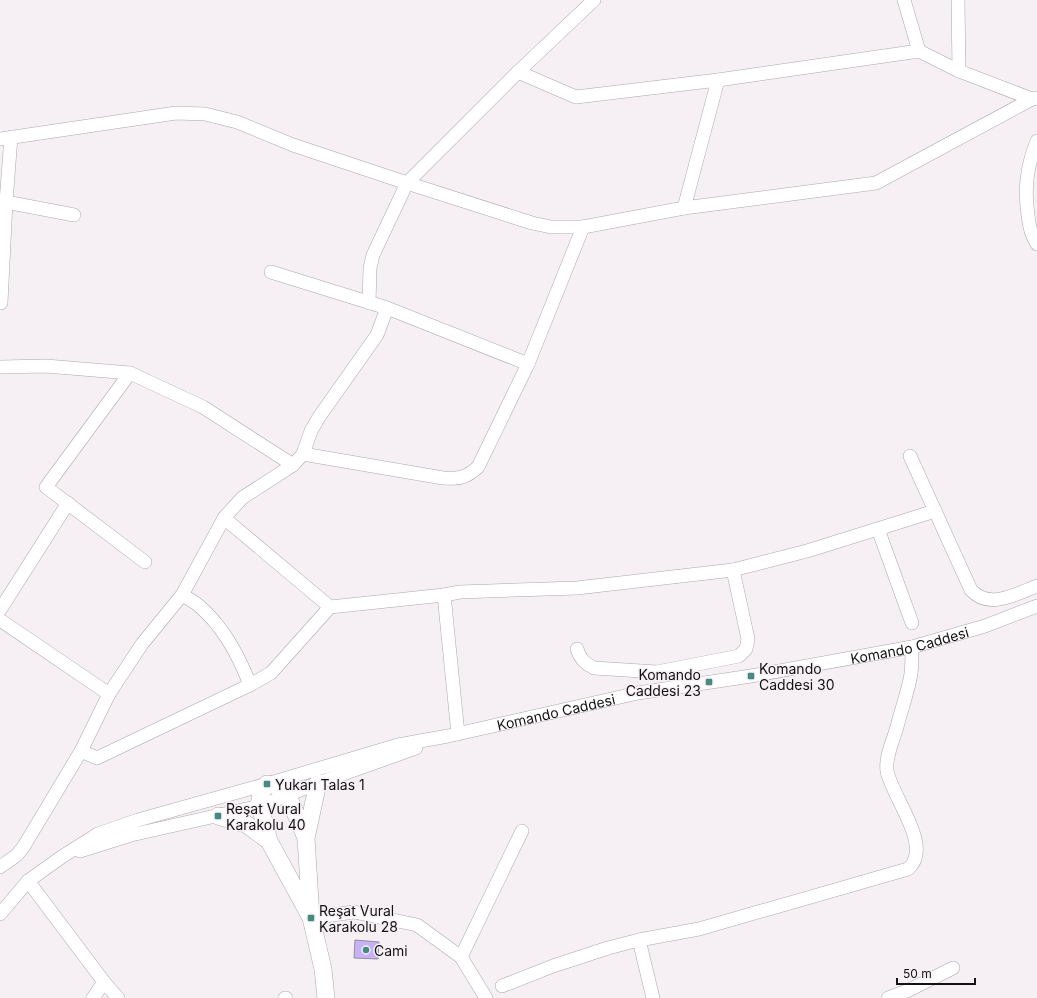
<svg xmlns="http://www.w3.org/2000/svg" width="1037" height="998" font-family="Inter,sans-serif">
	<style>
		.building { fill: #c9b1f8; stroke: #918f95 }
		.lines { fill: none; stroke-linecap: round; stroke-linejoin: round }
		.minor-casing { stroke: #aca7ac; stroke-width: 14 }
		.major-casing { stroke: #aca7ac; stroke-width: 18 }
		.minor { stroke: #fff; stroke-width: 13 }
		.major { stroke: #fff; stroke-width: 17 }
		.poi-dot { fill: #468b81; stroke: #f6f0f5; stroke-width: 1.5 }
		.labels { text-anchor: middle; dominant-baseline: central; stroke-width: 3; stroke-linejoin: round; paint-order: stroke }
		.street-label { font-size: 14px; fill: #141214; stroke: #f6f0f5 }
		.poi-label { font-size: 14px; fill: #141214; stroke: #f6f0f5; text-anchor: start }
	</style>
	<rect width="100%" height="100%" fill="#f6f0f5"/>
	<path class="building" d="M 355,940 L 379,942 L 378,959 L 354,958 Z"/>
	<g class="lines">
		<g class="minor-casing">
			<g id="minor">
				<path d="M 904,0 L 919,51"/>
				<path d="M 958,0 L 959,71"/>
				<path d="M 518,72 L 594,0"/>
				<path d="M 0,139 L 176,113 L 205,114 L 237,122 L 293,145 L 407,183 L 373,255 L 370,268 L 369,303"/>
				<path d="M 1037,141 C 1027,166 1024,188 1028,215 C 1029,226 1031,235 1037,244"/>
				<path d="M 6,202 L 74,215"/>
				<path d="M 684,208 L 718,80"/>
				<path d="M 583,227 L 684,208 L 876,183 L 1032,99 L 1037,98"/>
				<path d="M 271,272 L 387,308 L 528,364 L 478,467 C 466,478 459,479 443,478 L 303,454 L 293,465"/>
				<path d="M 1,303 L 6,202 L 11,137"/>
				<path d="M 528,364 L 583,227 L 551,227 L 532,223 L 407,183 L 518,72 L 576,97 L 718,80 L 919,51 L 959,71 L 1032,99"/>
				<path d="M 0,367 L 46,366 L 130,373 L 46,487 L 145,562"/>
				<path d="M 303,454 L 311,431 L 319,417 L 377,335 L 387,308"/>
				<path d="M 910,456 L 971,590 C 989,610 1016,594 1037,586"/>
				<path d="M 224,518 L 330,607 L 444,595 L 458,734"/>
				<path d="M 878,529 L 912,623"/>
				<path d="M 733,570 L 807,551 L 935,511"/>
				<path d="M 182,595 C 187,598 193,601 198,605 C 222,625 239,656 250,685"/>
				<path d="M 444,595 L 460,592 L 577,588 L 733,570 L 748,639 L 746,649 L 739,656 L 657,672 L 594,668 C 585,664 580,659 577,649"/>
				<path d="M 0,610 L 68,503"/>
				<path d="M 0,620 L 109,694"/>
				<path d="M 81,751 L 97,758 L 250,685 L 271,673 L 330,607"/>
				<path d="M 80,851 L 131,835 L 260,806 L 318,783 L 416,748"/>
				<path d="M 0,867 L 17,855 L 24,846 L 81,751 L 109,694 L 142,644 L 182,595 L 224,518 L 242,498 L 293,465 L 203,407 L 130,373"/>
				<path d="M 28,881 L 104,982 L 118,998"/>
				<path id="s1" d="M 0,914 L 28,881 L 63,856 L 98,834 L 138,820 L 267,784 L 398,745 L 448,736 L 638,693 L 751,676 L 912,647 L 985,626 L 1037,606"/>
				<path d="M 311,918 L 354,912 L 417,925 L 461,957 L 486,998"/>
				<path d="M 639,940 L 653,998"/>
				<path d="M 461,957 L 522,831"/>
				<path d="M 502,986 L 553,966 L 608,948 L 639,940 L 699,929 L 908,869 C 934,847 892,797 887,771 C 885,757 893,741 897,727 C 901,710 908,692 911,674 C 912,665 912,656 912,647"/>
				<path d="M 93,998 L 104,982"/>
				<path d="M 285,998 L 286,998"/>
				<path d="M 888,998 L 909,990 L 953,968"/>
			</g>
		</g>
		<g class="major-casing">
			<path id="major" d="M 218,816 L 246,824 L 269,841
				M 306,838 L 318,783
				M 311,918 L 269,841 L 260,806 L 260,798 L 262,791 L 267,784 L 276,786 L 283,790 L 288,796 L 306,838 L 311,918 L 323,969 L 326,998"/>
		</g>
		<use href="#minor" class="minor"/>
		<use href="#major" class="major"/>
	</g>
	<g class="poi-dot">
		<rect x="747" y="672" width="8" height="8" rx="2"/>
		<rect x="705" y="678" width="8" height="8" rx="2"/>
		<rect x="263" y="780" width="8" height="8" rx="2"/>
		<rect x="214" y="812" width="8" height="8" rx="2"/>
		<rect x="307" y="914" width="8" height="8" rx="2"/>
		<circle cx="366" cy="950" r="4"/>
	</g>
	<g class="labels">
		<g class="street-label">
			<text stroke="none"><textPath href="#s1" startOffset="962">Komando Caddesi</textPath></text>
			<text stroke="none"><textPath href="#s1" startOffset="602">Komando Caddesi</textPath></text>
		</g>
		<g class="poi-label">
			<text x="759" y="668">Komando<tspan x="759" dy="16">Caddesi 30</tspan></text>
			<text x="701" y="674" text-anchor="end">Komando<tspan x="701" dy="16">Caddesi 23</tspan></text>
			<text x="275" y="784">Yukarı Talas 1</text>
			<text x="226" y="808">Reşat Vural<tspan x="226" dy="16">Karakolu 40</tspan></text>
			<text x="319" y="910">Reşat Vural<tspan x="319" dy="16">Karakolu 28</tspan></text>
			<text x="374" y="950">Cami</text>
		</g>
	</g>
	<path d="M897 978v6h78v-6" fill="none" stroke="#141214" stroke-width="2"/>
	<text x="903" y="978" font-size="12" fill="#141214" stroke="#f6f0f5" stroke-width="3" paint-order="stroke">50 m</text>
</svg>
